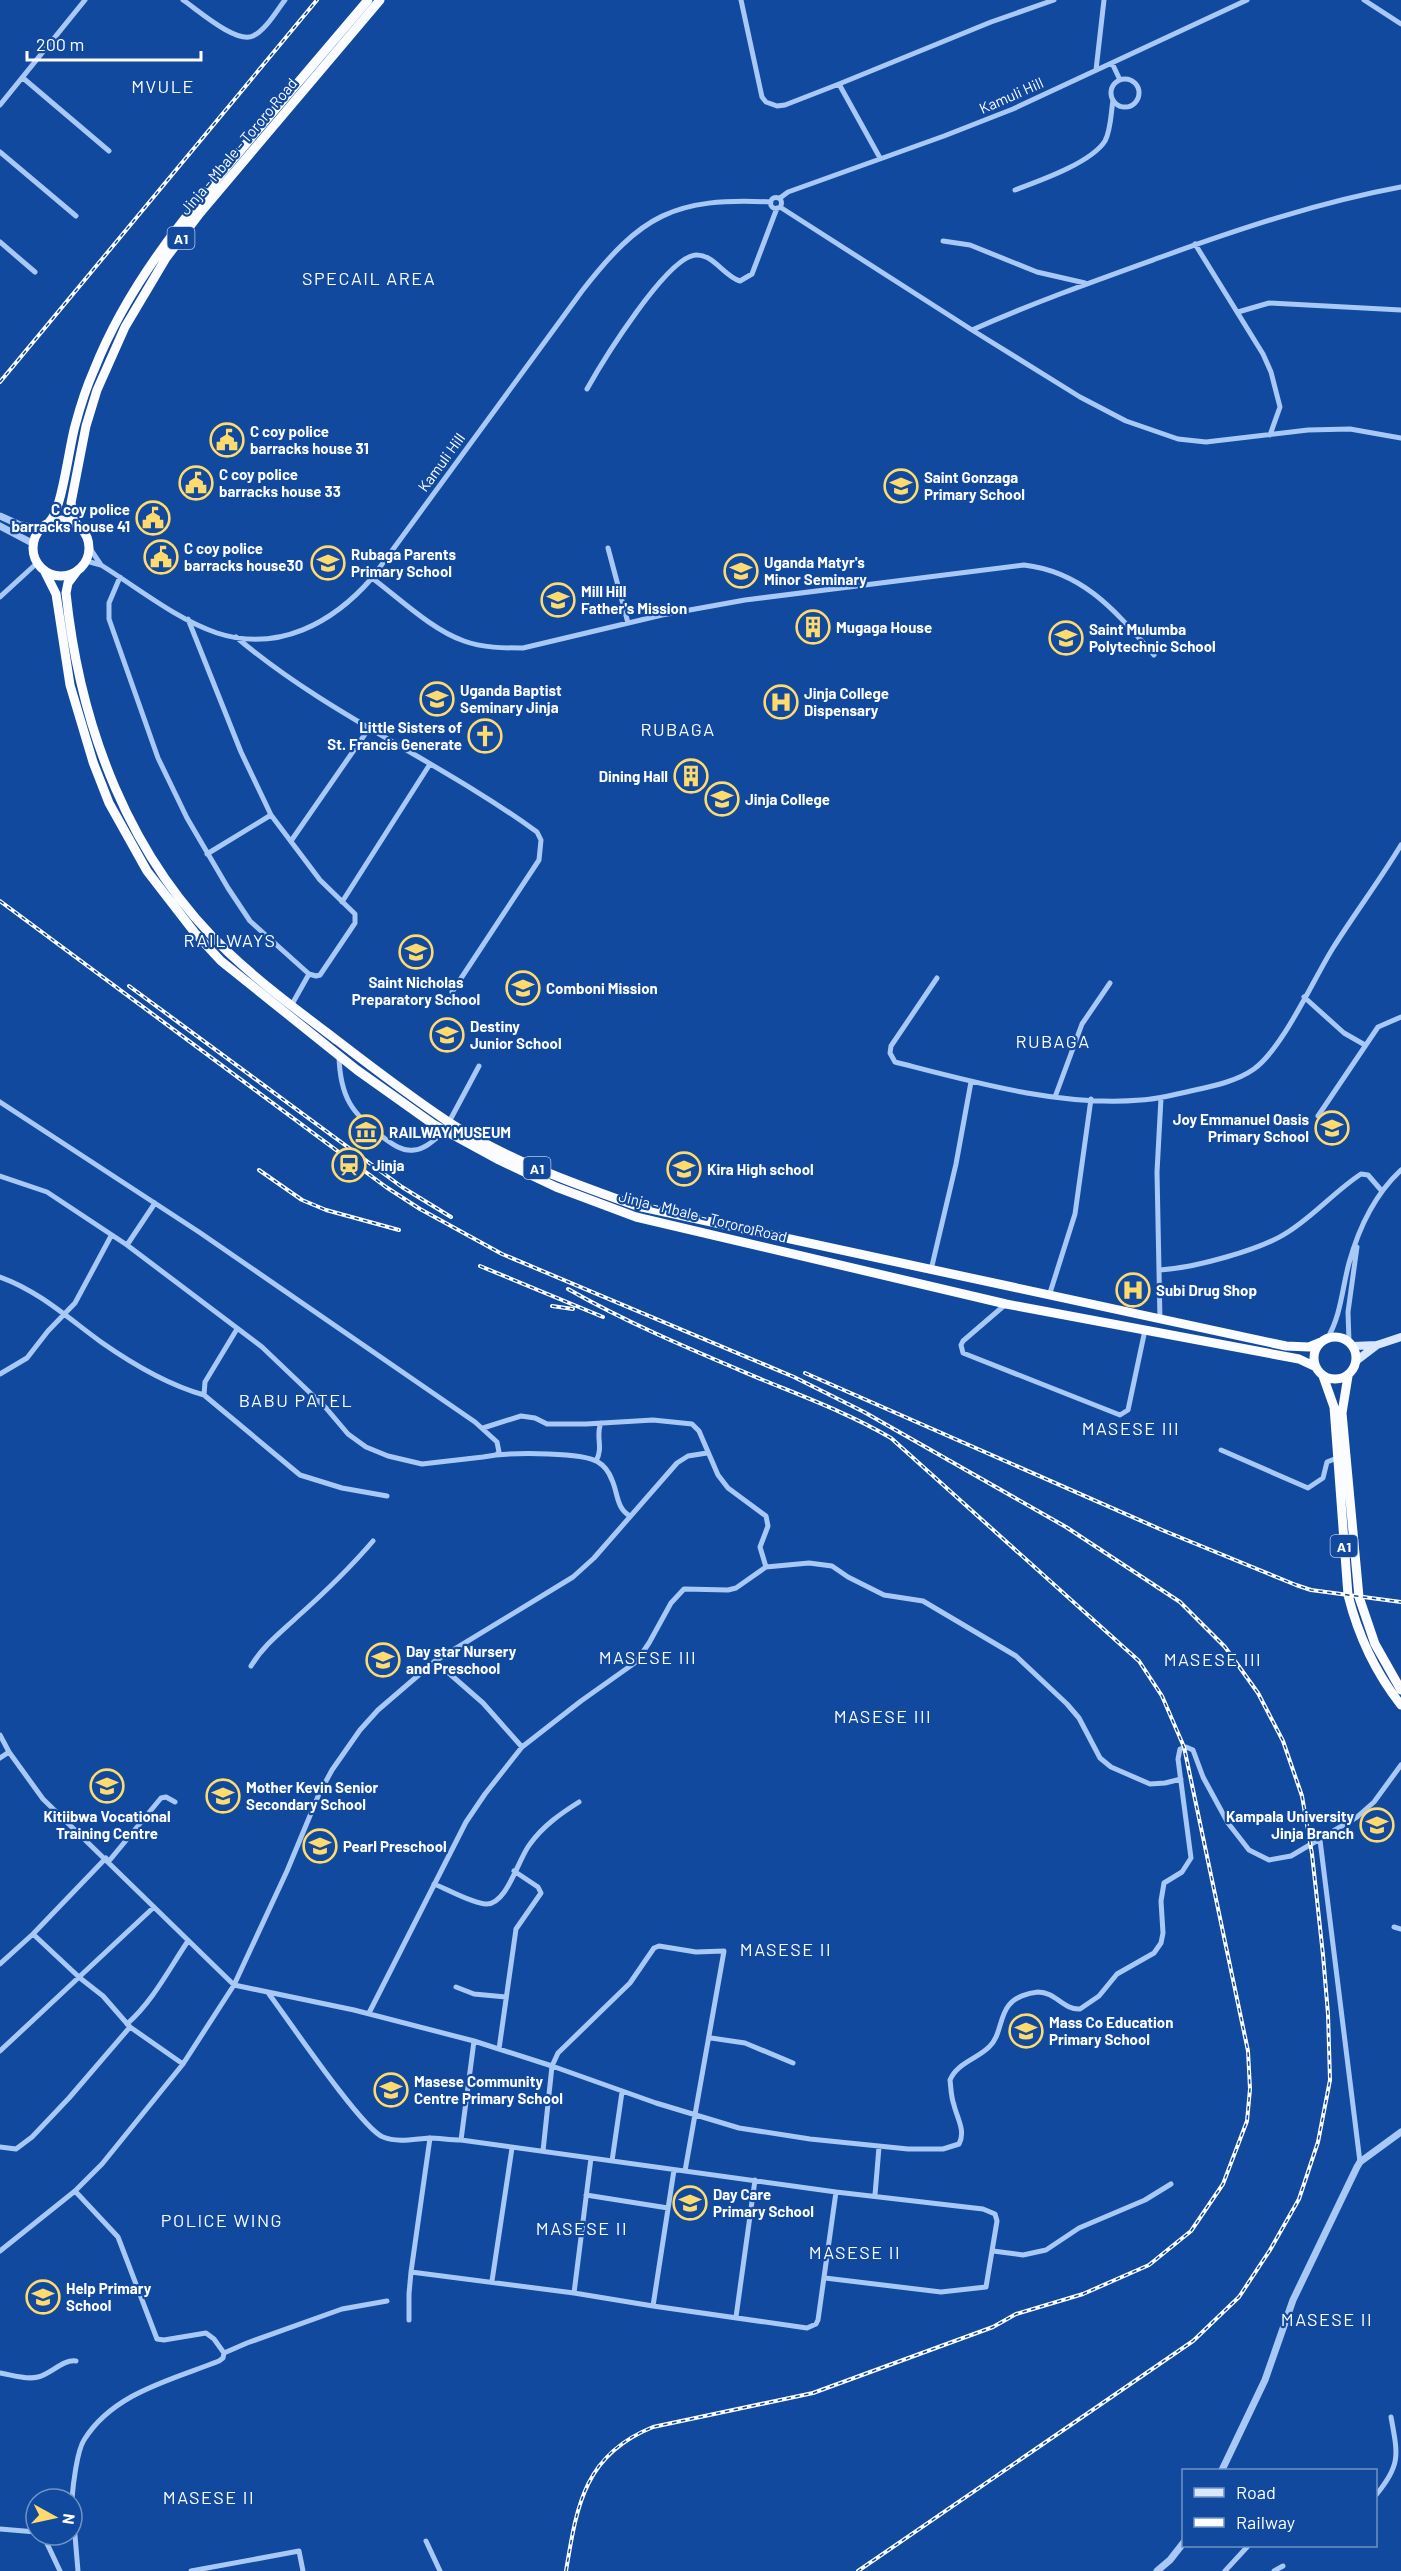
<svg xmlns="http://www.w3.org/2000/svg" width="1401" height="2571" font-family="Barlow,sans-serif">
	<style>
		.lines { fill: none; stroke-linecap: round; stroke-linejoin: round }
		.minor { stroke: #a8c8f5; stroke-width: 5 }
		.tertiary { stroke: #a8c8f5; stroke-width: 7 }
		.secondary { stroke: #d8e7fd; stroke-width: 8 }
		.trunk { stroke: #fafcff; stroke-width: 9 }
		.rail-casing { stroke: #fff; stroke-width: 4 }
		.rail { stroke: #11499f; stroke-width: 1.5; stroke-dasharray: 4.5; stroke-linecap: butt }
		.labels { text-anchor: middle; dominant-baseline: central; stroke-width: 4.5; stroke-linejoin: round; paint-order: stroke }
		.shield { fill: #11499f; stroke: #b8c8e2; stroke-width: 1.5 }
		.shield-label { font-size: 14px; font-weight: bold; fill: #fff }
		.street-label { font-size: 15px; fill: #fff; stroke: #11499f }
		.poi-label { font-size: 15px; font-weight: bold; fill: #fff; stroke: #11499f; text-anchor: start }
		.quarter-label { font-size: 18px; letter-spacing: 1.5px; fill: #fff; stroke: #11499f }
	</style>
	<rect width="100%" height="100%" fill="#11499f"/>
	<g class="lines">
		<path class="minor" d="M 183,0 C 198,10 236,44 253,36 C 266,30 277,10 285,0
			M 741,0 L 762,97 L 766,102 L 777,106 L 785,105 L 839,84
			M 1364,0 L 1401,24
			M 1112,63 L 1120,80
			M 1096,70 L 1104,0
			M 23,78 L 109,151
			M1111 93a14 14 0 1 1 28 0a14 14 0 1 1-28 0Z
			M 0,105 L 85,0
			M 0,152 L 76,216
			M 880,158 L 839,84 L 991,22 L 1054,0
			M 1015,190 C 1039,181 1091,163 1105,141 C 1111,130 1111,112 1113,100
			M770.5 203a5.5 5.5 0 1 1 11 0a5.5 5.5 0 1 1-11 0Z
			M 780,198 L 788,192 L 944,136 L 1013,109 L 1247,0
			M 780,207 L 972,330 C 1035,302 1100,279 1164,256 C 1242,228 1320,202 1401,187
			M 943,241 L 970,245 L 1037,272 L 1085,283
			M 0,242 L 35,272
			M 1195,244 L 1263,354 L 1271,372 L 1280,407 L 1270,435
			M 1238,312 L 1269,303 L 1401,310
			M 972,330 L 1080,397 L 1126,421 L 1178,439 L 1206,442 L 1308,430 L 1350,429 L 1401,438
			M 587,389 C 601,364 668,254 697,255 C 714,255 724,276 740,281 L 752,274 L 777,208
			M 608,548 L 628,623
			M 86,561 L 101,565 L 89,547
			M 101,565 C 138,588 176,619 217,633 C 278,653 333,623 372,578 L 582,291 C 641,215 674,197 771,202
			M 120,577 L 109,603 L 109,619 L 158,758 L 187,818 L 228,888 L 250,921 L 309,974 L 316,976 L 320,975 L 355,923 L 355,914 L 320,880 L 271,815 L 241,752 L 188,619
			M 372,578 C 399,598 432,630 464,641 C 483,648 504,648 523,648 L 662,615 L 745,600 L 1024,565 C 1084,572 1116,612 1154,655
			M 0,597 L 37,563
			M 236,637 C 328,715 441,762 537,832 L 541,840 L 539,860 L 452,992
			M 291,841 L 370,727
			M 207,854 L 271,815
			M 342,902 L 430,764
			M 937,978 L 891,1046 L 890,1053 L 895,1062 C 973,1082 1060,1107 1141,1100 C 1159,1099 1177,1094 1195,1090 C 1214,1086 1237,1081 1254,1069 C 1283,1048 1313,980 1333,948 C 1355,913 1380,880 1401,845
			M 1304,997 L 1344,1033 L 1365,1045
			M 291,1006 L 309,974
			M 339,1056 C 340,1097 352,1114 384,1138 C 392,1144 403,1152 414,1150 C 426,1149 436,1138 445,1131
			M 1055,1097 L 1082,1024 L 1110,983
			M 0,1102 L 199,1232 L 475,1422 L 497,1442 L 499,1452 L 496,1455 L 483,1457 L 422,1464 L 388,1456 L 366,1447 L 348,1434 L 326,1408 L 262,1347 L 127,1245 L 155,1203
			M 1318,1116 L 1378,1027 L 1401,1017
			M 449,1122 L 479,1066
			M 0,1176 L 47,1192 L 127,1245
			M 931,1270 L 956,1164 L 971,1082
			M 1160,1270 C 1193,1268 1261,1250 1288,1232 C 1315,1215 1335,1191 1361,1174 L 1368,1175 L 1381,1190
			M 0,1277 C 39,1291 68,1318 101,1342 C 131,1363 168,1385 204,1395
			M 1049,1296 L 1075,1214 L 1091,1099
			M 1006,1304 L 963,1341 L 961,1345 L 963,1353 L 1120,1415 L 1128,1410 L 1145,1330
			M 1160,1320 L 1157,1172 L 1161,1098
			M 237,1329 L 205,1382 L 204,1395 L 300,1475 L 342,1488 L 387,1496
			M 1327,1339 C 1341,1316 1342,1289 1349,1263 C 1359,1227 1374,1195 1401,1170
			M 1349,1342 L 1348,1312 L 1357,1247
			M 0,1374 L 27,1358 L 48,1331 L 75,1303 L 111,1236
			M 483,1428 L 521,1416 L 535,1418 L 547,1424 L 586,1424 L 653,1420 L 692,1424 L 699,1431 L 718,1475 L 728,1488 L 766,1516 L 768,1526 L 760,1547 L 766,1567
			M 1221,1450 L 1308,1488 L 1323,1478 L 1327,1462 L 1337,1458
			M 496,1455 C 516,1453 582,1452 598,1462 C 605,1466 609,1472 612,1480 C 618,1493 616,1508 630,1516
			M 596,1461 C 604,1447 595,1436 601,1423
			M 435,1661 L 483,1703 L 522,1747
			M 251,1666 C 263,1646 280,1633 296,1618 C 323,1594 350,1568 373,1541
			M 0,1735 L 9,1752 L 43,1799 L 234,1985 L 354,2010 L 474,2041 L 552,2066 L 656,2103 L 739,2128 L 810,2139 L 908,2149 L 943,2149 L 959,2144 C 966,2131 957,2118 954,2105 C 951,2097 951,2088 950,2080 C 957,2063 977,2059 989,2047 C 1001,2036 999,2017 1009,2005 C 1015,1997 1028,1993 1038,1992 C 1056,1992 1063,2010 1080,2009 L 1099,1996 L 1117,1974 L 1154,1953 L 1161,1943 L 1163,1933 L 1161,1901 L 1164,1883 L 1182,1872 L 1191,1858 L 1178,1759 L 1180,1749 L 1186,1747 L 1193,1750 L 1203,1777 L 1228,1823 L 1249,1850 L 1269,1860 L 1291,1856 L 1357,1817 L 1374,1802 L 1401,1765
			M 0,1758 L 9,1752
			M 1320,1840 L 1360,2162
			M 109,1861 L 161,1798 L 166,1797 L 175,1802
			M 434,1884 C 447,1889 473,1904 486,1904 C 507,1905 518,1859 530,1844 C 543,1826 560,1814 579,1802
			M 1394,1927 L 1401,1929
			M 33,1934 L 80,1978 L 103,1996 L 130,2027 L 183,2064
			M 0,1964 L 33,1934 L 106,1858
			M 456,1987 L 474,1994 L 506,1997
			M 269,1994 C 287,2018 362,2129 383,2137 C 398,2143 414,2139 429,2138 C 439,2138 450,2140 461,2140 L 836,2192 L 983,2209 L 995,2214 L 997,2221 L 986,2287 L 941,2292 L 825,2278
			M 369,2013 L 466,1822 L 485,1794 L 522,1747 L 581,1701 L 636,1662 L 649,1643 L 671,1603 L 684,1589 L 728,1590 L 736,1588 L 766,1567 L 809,1563 L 832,1566 L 848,1577 L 884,1595 L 923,1601 L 1016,1656 L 1067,1704 L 1079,1718 L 1100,1758 L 1111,1767 L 1150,1784 L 1165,1783 L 1181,1779
			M 127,2024 C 153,2001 169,1969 188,1941
			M 711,2038 L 745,2043 L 793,2063
			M 499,2049 L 516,1929 L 541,1893 L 538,1887 L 514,1871
			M 0,2051 L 154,1907
			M 430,2138 L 411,2272 L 574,2293 L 653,2306 L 807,2328 L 816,2324 L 818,2320 L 836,2192
			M 461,2140 L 474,2041
			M 0,2147 L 16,2149 L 32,2137 L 69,2098 L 130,2027
			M 543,2151 L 552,2066 L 558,2053 L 630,1983 L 654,1948 L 659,1946 L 696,1952 L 724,1951 L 685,2171
			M 612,2161 L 622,2092
			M 75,2191 L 118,2237 L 157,2339 L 164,2340 L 206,2333 L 214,2339 L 224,2353 L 247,2343 L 342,2309 L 387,2301
			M 586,2195 L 668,2208
			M 875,2195 L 879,2147
			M 0,2251 L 75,2191 L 102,2164 L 183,2064 L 234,1985 L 287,1871 L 319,1794 L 332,1770 L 360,1730 L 378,1710 L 435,1661 L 573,1577 L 594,1558 L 677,1463 L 688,1456 L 707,1453
			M 993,2251 L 1023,2255 L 1046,2250 L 1079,2228 L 1145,2200 L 1171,2184
			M 492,2281 L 512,2148
			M 574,2293 L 591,2158
			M 653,2306 L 674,2170
			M 736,2317 L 755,2180
			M 409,2320 L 409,2294 L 411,2272
			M 0,2373 C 12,2375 26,2380 38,2377 C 51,2374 63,2359 76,2361
			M 1376,2495 C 1401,2465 1398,2455 1391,2417
			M 72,2499 C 73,2485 77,2451 84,2440 C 113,2393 171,2380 219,2361 L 223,2358 L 224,2353
			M 72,2500 L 78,2571
			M 0,2529 L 36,2532
			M 43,2535 L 60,2571
			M 426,2541 L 440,2571
			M 191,2571 L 299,2551 L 303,2571
			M 1225,2571 L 1248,2546
			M 1274,2571 L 1283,2566"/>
		<path class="tertiary" d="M 0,516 L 20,525 L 41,527
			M 0,526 L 32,543
			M 1222,2470 L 1265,2380 L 1293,2300 L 1357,2167 L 1360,2162 L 1401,2132
			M 1157,2571 L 1170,2560 L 1184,2542"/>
		<path class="secondary" d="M 1353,1346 L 1377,1345 L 1401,1337
			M 1356,1361 L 1377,1345"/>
		<path class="trunk" d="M33 548a28 28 0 1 1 56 0a28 28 0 1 1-56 0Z
			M 50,521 C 62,509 69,447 75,426 C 80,407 86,388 94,370 C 128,284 186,215 245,145 C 286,97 327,48 368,0
			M 76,523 L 71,503 L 86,426 L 97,390 L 125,327 L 166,258 L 200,213 L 380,0
			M 77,571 L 68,583 L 66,593 C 80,727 129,859 229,953 C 263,985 301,1013 338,1041 C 373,1068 410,1096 447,1121 C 505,1159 572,1183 637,1206 L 1286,1346 L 1309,1347 L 1321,1342
			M 45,572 L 56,594 L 70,685 L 93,762 L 109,803 L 147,871 L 195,933 L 221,961 L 357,1070 L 433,1124 L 499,1160 L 556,1187 L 636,1217 L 1006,1304 L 1299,1359 L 1316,1367
			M1314 1358a21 21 0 1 1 42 0a21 21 0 1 1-42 0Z
			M 1323,1376 L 1334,1407 L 1348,1595 C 1358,1635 1375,1672 1401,1705
			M 1348,1376 L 1342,1413 L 1359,1597 L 1375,1644 L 1401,1690"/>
		<g class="rail-casing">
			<path id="rail" d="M 0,382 L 317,0
				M 0,901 L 386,1187 L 420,1209 L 502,1254 L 794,1377 L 864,1412 L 1066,1527 L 1180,1602 L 1225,1647 L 1258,1693 L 1283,1741 L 1302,1796 L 1312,1854 L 1323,1955 L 1328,2014 L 1330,2080 L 1318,2142 L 1299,2199 L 1270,2250 L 1239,2297 L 1193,2341 L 858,2571
				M 129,986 L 402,1187 L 451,1217
				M 259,1170 L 302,1200 L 326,1210 L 399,1230
				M 480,1266 L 603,1317
				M 552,1306 L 573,1309
				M 805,1373 L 1162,1530 L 1296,1585 L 1311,1590 L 1401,1602
				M 566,2571 C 577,2505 584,2455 653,2427 L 813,2393 L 993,2327 L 1016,2314 L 1083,2294 L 1149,2265 L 1191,2231 L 1223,2184 L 1247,2121 L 1250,2089 L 1248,2051 L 1184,1747 L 1162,1696 L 1139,1661 L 891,1438 C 850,1414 807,1398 763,1380 C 697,1352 631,1325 568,1289"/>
		</g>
		<use href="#rail" class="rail"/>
	</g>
	<defs>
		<g id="civic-ring" transform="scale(1.725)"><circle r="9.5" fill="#11499f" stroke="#ffda6c" stroke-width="1.5"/><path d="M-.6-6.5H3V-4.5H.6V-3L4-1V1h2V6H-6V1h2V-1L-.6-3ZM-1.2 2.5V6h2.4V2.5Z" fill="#ffda6c"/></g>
		<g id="school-ring" transform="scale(1.725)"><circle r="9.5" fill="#11499f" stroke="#ffda6c" stroke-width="1.5"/><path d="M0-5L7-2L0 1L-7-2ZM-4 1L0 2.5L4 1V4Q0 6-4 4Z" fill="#ffda6c"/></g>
		<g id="building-ring" transform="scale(1.725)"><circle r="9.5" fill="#11499f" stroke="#ffda6c" stroke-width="1.5"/><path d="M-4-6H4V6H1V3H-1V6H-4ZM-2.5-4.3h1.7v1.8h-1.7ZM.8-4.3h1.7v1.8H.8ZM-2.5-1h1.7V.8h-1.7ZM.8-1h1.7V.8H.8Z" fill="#ffda6c"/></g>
		<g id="university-ring" transform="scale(1.725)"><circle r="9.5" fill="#11499f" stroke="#ffda6c" stroke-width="1.5"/><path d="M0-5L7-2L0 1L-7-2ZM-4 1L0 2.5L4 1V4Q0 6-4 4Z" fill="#ffda6c"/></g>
		<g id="hospital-ring" transform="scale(1.725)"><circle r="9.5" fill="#11499f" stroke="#ffda6c" stroke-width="1.5"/><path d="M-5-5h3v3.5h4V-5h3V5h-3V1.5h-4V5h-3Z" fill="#ffda6c"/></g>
		<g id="church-ring" transform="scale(1.725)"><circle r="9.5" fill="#11499f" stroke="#ffda6c" stroke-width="1.5"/><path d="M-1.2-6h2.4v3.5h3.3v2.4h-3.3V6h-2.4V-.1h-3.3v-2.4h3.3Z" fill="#ffda6c"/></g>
		<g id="museum-ring" transform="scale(1.725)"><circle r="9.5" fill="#11499f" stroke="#ffda6c" stroke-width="1.5"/><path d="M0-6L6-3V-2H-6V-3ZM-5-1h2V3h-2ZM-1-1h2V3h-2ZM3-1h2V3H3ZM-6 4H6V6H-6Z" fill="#ffda6c"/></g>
		<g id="station-ring" transform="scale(1.725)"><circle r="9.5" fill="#11499f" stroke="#ffda6c" stroke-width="1.5"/><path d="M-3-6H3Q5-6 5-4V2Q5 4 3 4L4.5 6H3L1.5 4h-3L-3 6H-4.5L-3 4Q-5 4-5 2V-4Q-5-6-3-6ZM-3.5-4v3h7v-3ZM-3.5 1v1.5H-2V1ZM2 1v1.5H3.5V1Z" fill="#ffda6c"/></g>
	</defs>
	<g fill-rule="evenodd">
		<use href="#civic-ring" x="227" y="440"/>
		<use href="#civic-ring" x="196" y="483"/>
		<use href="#school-ring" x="901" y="486"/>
		<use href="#civic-ring" x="153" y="518"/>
		<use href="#civic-ring" x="161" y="557"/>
		<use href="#school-ring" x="328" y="563"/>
		<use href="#school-ring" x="741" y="571"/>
		<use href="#school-ring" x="558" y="600"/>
		<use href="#building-ring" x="813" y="627"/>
		<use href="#school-ring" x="1066" y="638"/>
		<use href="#university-ring" x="437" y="699"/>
		<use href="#hospital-ring" x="781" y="702"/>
		<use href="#church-ring" x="485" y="736"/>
		<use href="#building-ring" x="691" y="776"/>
		<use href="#school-ring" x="722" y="799"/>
		<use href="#school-ring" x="416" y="952"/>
		<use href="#school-ring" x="523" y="988"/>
		<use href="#school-ring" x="447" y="1035"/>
		<use href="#school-ring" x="1332" y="1128"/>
		<use href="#museum-ring" x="366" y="1132"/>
		<use href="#station-ring" x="349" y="1165"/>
		<use href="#school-ring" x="684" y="1169"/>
		<use href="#hospital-ring" x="1133" y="1290"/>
		<use href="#school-ring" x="383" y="1660"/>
		<use href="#school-ring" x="107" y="1786"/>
		<use href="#school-ring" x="223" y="1796"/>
		<use href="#university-ring" x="1377" y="1825"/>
		<use href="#school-ring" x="320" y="1846"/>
		<use href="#school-ring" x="1026" y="2031"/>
		<use href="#school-ring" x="391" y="2090"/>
		<use href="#school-ring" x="690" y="2203"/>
		<use href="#school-ring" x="43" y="2297"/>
	</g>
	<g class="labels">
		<g class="shield">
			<rect x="167.5" y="227" width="27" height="22" rx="4.5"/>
			<rect x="523.5" y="1157" width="27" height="22" rx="4.5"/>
			<rect x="1330.5" y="1535" width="27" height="22" rx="4.5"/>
		</g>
		<g class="shield-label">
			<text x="181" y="238">A1</text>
			<text x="537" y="1168">A1</text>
			<text x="1344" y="1546">A1</text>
		</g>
		<g class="street-label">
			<text transform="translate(1011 95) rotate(-24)">Kamuli Hill</text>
			<text transform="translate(238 146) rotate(-50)">Jinja - Mbale - Tororo Road</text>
			<text transform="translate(441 462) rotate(-54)">Kamuli Hill</text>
			<text transform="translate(703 1216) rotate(14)">Jinja - Mbale - Tororo Road</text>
		</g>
		<g class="poi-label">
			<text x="250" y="431">C coy police<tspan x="250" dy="17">barracks house 31</tspan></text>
			<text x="219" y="474">C coy police<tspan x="219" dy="17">barracks house 33</tspan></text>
			<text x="924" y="477">Saint Gonzaga<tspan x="924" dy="17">Primary School</tspan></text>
			<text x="130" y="509" text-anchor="end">C coy police<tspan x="130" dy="17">barracks house 41</tspan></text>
			<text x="184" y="548">C coy police<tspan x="184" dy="17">barracks house30</tspan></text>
			<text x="351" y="554">Rubaga Parents<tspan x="351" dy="17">Primary School</tspan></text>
			<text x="764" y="562">Uganda Matyr's<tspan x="764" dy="17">Minor Seminary</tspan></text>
			<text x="581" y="591">Mill Hill<tspan x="581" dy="17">Father's Mission</tspan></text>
			<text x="836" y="627">Mugaga House</text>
			<text x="1089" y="629">Saint Mulumba<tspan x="1089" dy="17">Polytechnic School</tspan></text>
			<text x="460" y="690">Uganda Baptist<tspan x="460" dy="17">Seminary Jinja</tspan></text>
			<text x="804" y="693">Jinja College<tspan x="804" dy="17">Dispensary</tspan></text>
			<text x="462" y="727" text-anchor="end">Little Sisters of<tspan x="462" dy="17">St. Francis Generate</tspan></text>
			<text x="668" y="776" text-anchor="end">Dining Hall</text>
			<text x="745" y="799">Jinja College</text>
			<text x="416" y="982" text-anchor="middle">Saint Nicholas<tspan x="416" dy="17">Preparatory School</tspan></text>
			<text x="546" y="988">Comboni Mission</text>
			<text x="470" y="1026">Destiny<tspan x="470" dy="17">Junior School</tspan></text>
			<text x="1309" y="1119" text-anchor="end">Joy Emmanuel Oasis<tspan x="1309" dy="17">Primary School</tspan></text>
			<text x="389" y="1132">RAILWAY MUSEUM</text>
			<text x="372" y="1165">Jinja</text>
			<text x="707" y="1169">Kira High school</text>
			<text x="1156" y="1290">Subi Drug Shop</text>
			<text x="406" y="1651">Day star Nursery<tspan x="406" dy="17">and Preschool</tspan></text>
			<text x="246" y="1787">Mother Kevin Senior<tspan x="246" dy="17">Secondary School</tspan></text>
			<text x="107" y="1816" text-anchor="middle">Kitiibwa Vocational<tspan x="107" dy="17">Training Centre</tspan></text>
			<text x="1354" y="1816" text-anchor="end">Kampala University<tspan x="1354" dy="17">Jinja Branch</tspan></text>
			<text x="343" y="1846">Pearl Preschool</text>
			<text x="1049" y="2022">Mass Co Education<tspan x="1049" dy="17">Primary School</tspan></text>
			<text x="414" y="2081">Masese Community<tspan x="414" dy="17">Centre Primary School</tspan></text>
			<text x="713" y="2194">Day Care<tspan x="713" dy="17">Primary School</tspan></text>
			<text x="66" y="2288">Help Primary<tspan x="66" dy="17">School</tspan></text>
		</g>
		<g class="quarter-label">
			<text x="163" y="86">MVULE</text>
			<text x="369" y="278">SPECAIL AREA</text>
			<text x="678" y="729">RUBAGA</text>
			<text x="230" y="940">RAILWAYS</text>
			<text x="1053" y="1041">RUBAGA</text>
			<text x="296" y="1400">BABU PATEL</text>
			<text x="1131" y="1428">MASESE III</text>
			<text x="648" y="1657">MASESE III</text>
			<text x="1213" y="1659">MASESE III</text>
			<text x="883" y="1716">MASESE III</text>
			<text x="786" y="1949">MASESE II</text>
			<text x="222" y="2220">POLICE WING</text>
			<text x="582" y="2228">MASESE II</text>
			<text x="855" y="2252">MASESE II</text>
			<text x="1327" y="2319">MASESE II</text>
			<text x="209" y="2497">MASESE II</text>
		</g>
	</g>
	<rect x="1182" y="2469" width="195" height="78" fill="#11499f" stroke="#7092c5" stroke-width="1.5"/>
	<rect x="1194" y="2488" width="30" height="9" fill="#d8e7fd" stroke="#7092c5" stroke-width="1.5"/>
	<text x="1236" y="2499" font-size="18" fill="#ffffff">Road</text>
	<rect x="1194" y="2518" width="30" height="9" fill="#ffffff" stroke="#7092c5" stroke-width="1.5"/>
	<text x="1236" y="2529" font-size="18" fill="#ffffff">Railway</text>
	<g transform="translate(54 2517) rotate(98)"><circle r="28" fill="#11499f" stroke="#7092c5" stroke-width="1.5"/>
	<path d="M0-4.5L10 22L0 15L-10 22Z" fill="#ffda6c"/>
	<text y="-9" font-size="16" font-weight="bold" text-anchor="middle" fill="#ffffff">N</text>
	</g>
	<path d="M27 51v9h174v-9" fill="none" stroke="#ffffff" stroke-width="3"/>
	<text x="36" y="51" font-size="18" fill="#ffffff" stroke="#11499f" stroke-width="4.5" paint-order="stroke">200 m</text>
</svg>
